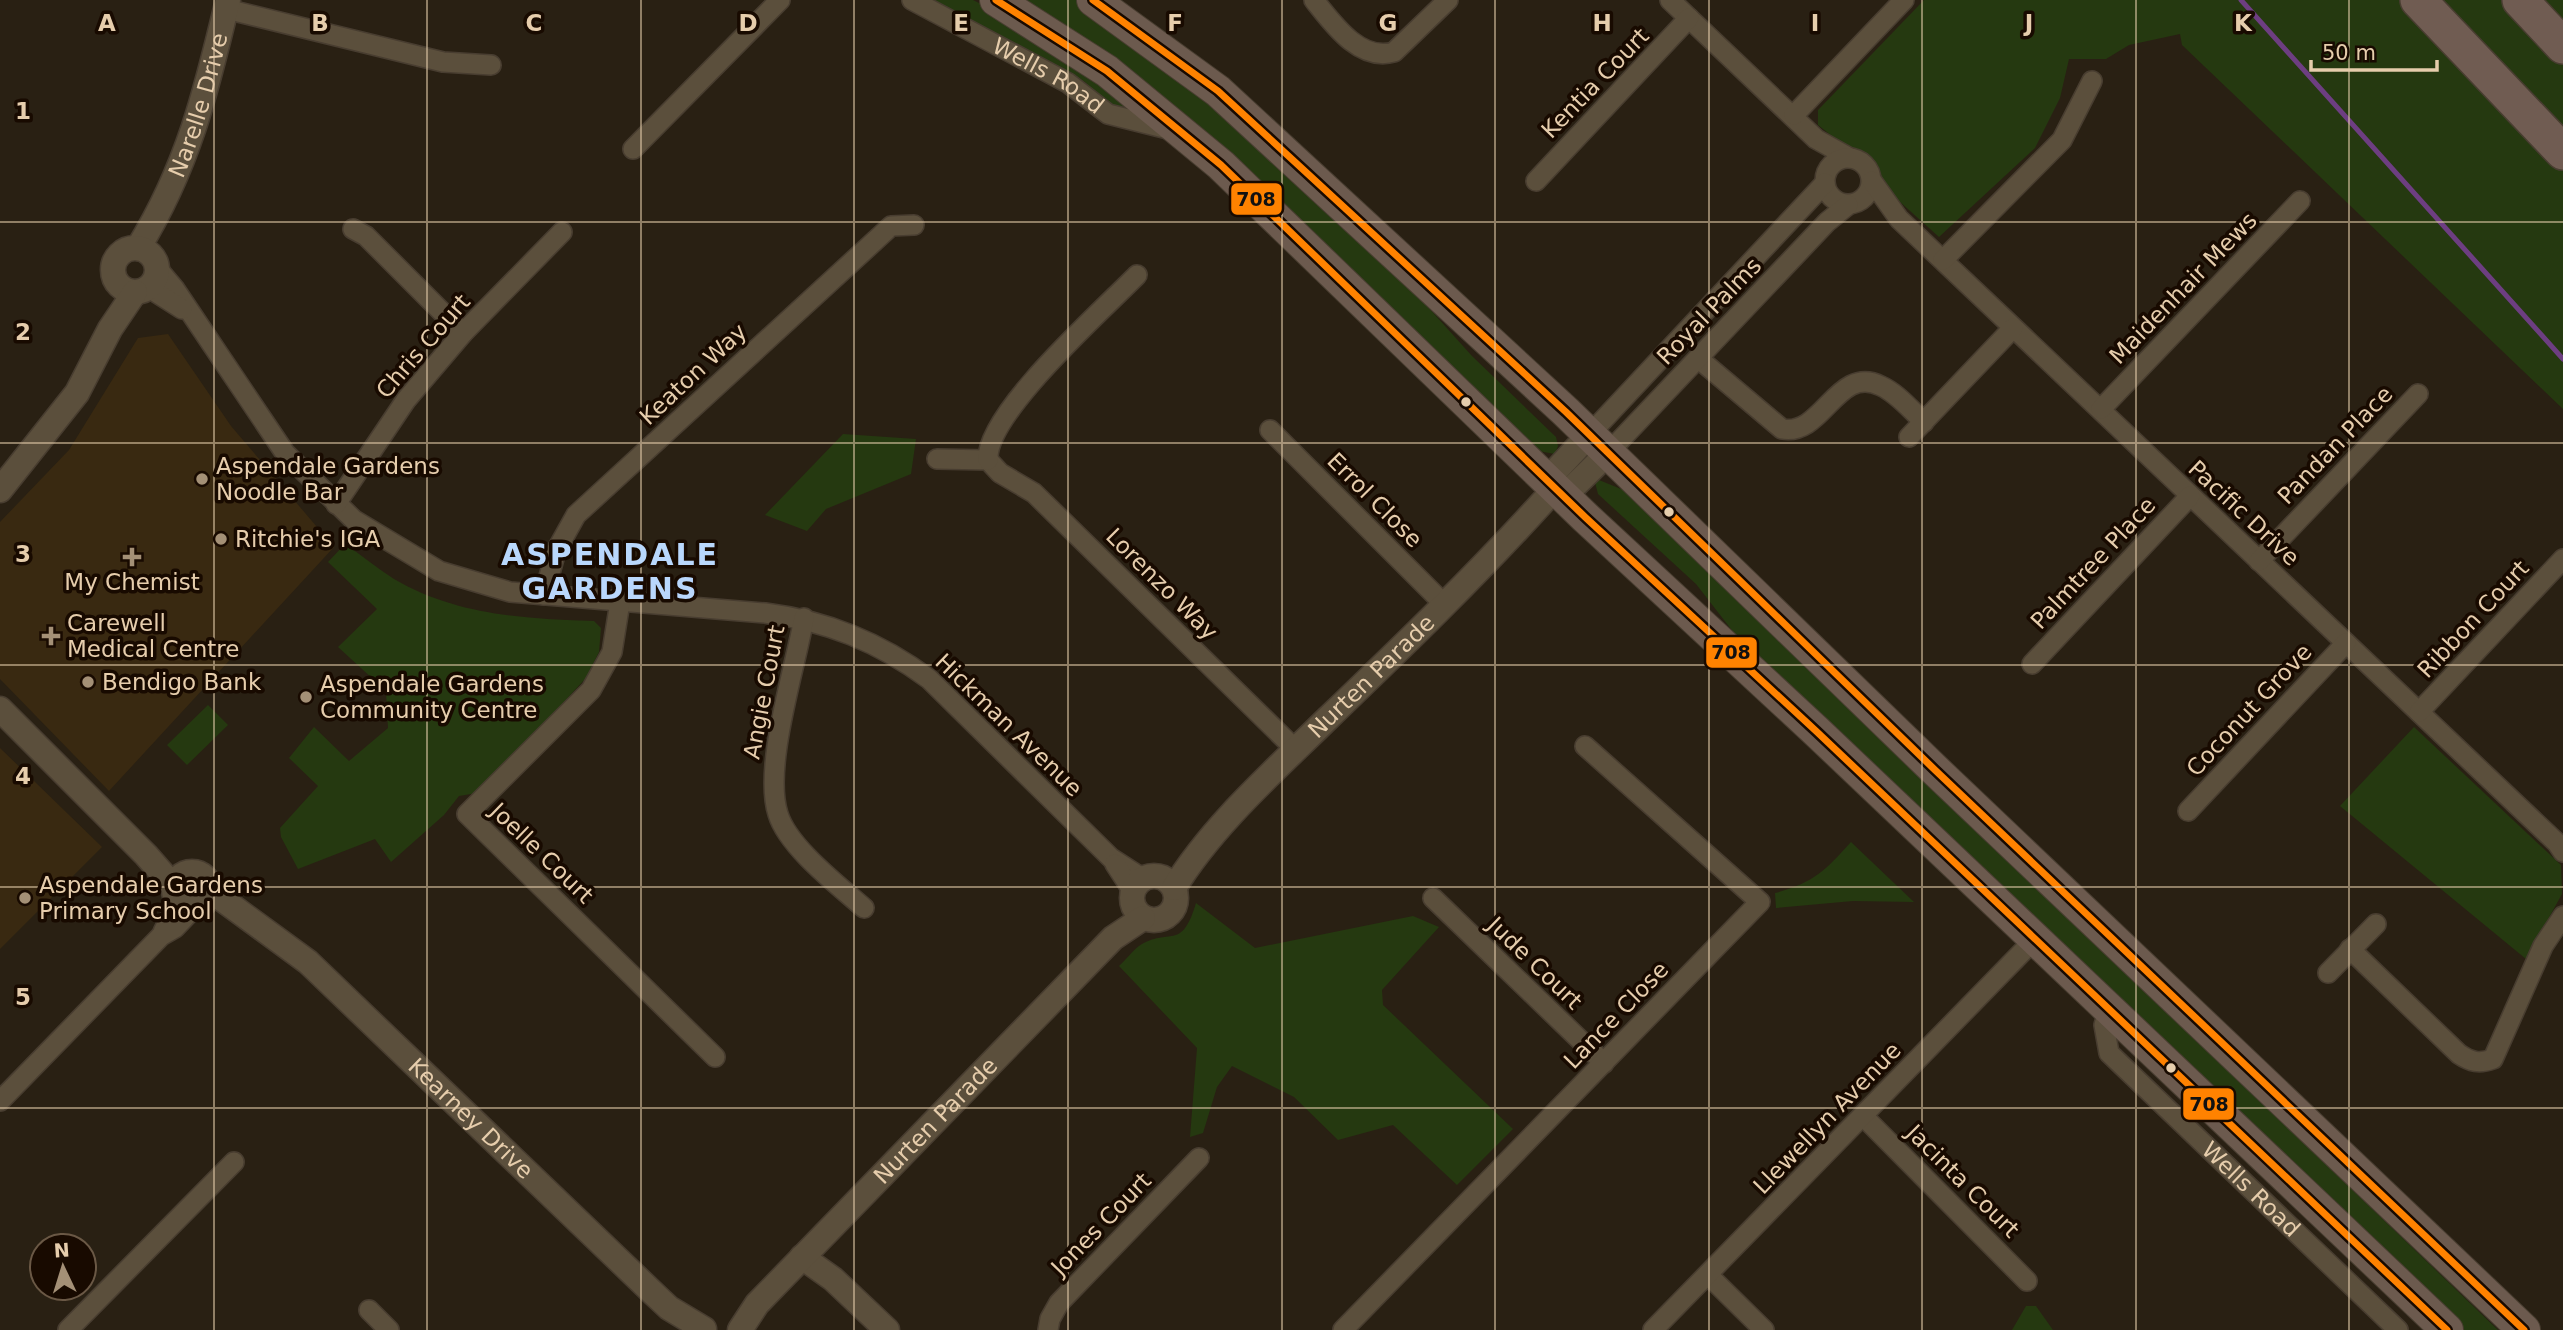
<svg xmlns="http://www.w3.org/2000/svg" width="2563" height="1330" font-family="'DejaVu Sans',sans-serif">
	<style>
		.built { fill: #392911 }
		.green { fill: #253910 }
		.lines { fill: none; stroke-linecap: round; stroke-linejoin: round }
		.stream { stroke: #6d3e81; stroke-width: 5 }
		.minor-casing { stroke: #483d30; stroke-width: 22 }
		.tertiary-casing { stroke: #483d30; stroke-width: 27 }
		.primary-casing { stroke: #483d30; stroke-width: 34 }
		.motorway-casing { stroke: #483d30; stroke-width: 38 }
		.minor { stroke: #5b4f3c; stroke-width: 19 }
		.tertiary { stroke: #5b4f3c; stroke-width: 24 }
		.primary { stroke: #6c5a4e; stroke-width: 32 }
		.motorway { stroke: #705c52; stroke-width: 35 }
		.bus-1-casing { stroke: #180a00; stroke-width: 12 }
		.bus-1 { stroke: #ff8200; stroke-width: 7 }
		.grid { fill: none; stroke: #e6cdac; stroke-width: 2; stroke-opacity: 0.55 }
		.bus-dot { fill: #e6cdac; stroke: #180a00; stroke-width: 2.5 }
		.poi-dot { fill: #a49076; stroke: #180a00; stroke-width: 2.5 }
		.labels { text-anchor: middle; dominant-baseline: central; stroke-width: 7; stroke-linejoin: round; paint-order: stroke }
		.street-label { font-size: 23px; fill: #e6cdac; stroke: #180a00 }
		.poi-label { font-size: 23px; fill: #e6cdac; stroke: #180a00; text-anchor: start }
		.district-label { font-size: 30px; font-weight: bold; letter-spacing: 2px; fill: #b9d7fc; stroke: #180a00 }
		.grid-label { font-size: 23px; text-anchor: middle; font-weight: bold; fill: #e6cdac; stroke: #180a00; stroke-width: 7; stroke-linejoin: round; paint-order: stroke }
		.line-badge { stroke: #180a00; stroke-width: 2.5 }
		.pale-badge-label { font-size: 19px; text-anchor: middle; font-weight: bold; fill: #111 }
	</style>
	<rect width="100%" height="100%" fill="#292013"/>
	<path class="built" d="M 168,334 L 231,426 L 334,547 L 109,791 L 0,679 L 0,522 L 69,450 L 138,338 Z
		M 0,748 L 102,847 L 0,949 Z"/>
	<path class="green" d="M 929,0 L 973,0 L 985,6 L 1150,118 L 1116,111 L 1085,82 Z
		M 1010,0 L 1076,0 L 1196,84 L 1400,276 L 1472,356 L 1556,437 L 1558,446 L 1555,454 L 1538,451 Z
		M 1924,0 L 2563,0 L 2563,409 L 2182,45 L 2180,34 L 2129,45 L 2106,59 L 2069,59 L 2060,98 L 2035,148 L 1939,237 L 1879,183 L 1867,164 L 1818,125 L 1818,110 Z
		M 843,434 L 916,439 L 911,474 L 826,509 L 807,531 L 765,515 Z
		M 1599,480 L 1626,491 L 2498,1330 L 2463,1330 L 2304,1182 L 1738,638 L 1696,584 L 1598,494 L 1595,482 Z
		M 345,544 C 361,555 377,568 394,579 C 455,615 525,619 594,621 L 601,628 L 599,652 L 586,678 L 487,785 L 477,793 L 459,796 L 444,815 L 391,862 L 375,839 L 298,869 L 281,837 L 280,828 L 318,786 L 289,758 L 314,727 L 349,761 L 388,728 L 386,691 L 338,647 L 377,609 L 328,562 Z
		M 208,705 L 228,725 L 187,765 L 167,745 Z
		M 2414,727 L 2561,865 L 2562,894 L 2526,959 L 2340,806 Z
		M 1851,842 L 1914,902 L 1853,901 L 1776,908 L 1775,893 C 1813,883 1825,871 1851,842 Z
		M 1196,903 L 1255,948 L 1413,916 L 1439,927 L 1382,990 L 1383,1005 L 1513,1129 L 1457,1185 L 1393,1125 L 1338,1140 L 1294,1097 L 1232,1066 L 1217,1087 L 1203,1133 L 1190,1137 L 1197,1048 L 1119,966 C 1126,960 1132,951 1139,946 C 1170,926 1181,953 1196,903 Z
		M 2026,1306 L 2036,1306 L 2053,1330 L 2012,1330 Z"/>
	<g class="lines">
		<path class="stream" d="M 2241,0 L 2563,359"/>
		<g class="minor-casing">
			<g id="minor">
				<path id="s1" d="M 912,0 L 1068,83 L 1108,114 L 1172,130"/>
				<path d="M 1314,0 C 1333,24 1360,62 1394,52 L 1448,0"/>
				<path d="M 1670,0 L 1816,139 L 1850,158"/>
				<path d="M 226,9 L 443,62 L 491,65"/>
				<path d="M 1794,115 L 1904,0"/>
				<path d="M 633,149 L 780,0"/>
				<circle cx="1848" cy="181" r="23"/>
				<path d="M 1536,181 L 1689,18"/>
				<path d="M 1872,181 L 1899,219 L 2557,843 L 2563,852"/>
				<path d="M 353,229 L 366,236 L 463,333"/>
				<path d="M 1943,260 L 2062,140 L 2092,81"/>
				<path d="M 158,269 L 174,288 L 285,453 L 354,520 L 439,571 L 510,592 L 765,613 C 827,621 879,642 929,679 L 1111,858 L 1142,878"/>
				<path d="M 149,288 L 182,309"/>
				<path d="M 1699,359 L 1782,429 C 1823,437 1837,364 1881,386 C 1897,393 1911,410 1924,422"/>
				<path d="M 2101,409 L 2300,201"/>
				<path d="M 1270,430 L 1445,605"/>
				<path d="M 1589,435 L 1825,183"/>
				<path d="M 1909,437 L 2013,328"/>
				<path d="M 1608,453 L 1827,222 L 1848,205"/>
				<path d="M 937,459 L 988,460 L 1000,473 L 1034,493 L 1296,750"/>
				<path d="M 988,460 C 985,414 1103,310 1137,275"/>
				<path d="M 336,504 L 406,400 L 463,333 L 562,232"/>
				<path d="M 2259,561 L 2418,394"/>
				<path d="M 544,595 L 556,551 L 576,515 L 891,226 L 914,225"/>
				<path d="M 620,602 L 612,652 L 591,690 L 467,814 L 715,1057"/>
				<path d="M 804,618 C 795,669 763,767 778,814 C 788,847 838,885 864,908"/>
				<path d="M 2032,664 L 2190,496"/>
				<path d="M 2419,712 L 2563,559"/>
				<path d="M 2188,811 L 2346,643"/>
				<path d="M 1115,864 L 1132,890"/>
				<path d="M 1433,898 L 1604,1063"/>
				<path d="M 163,932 L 178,902"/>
				<path d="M 2350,949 L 2459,1054 C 2471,1062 2479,1064 2493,1059 L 2543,946 L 2563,916"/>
				<path d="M 2328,973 L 2376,924"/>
				<path id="s2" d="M 2109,1008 L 2104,1025 L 2109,1053 L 2398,1330"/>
				<path d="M 0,1101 L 161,936 L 175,928 L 194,908"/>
				<path d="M 1863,1116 L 2027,1281"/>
				<path d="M 1708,1275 L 1764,1330"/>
				<path d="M 369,1310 L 389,1330"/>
				<path d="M 68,1330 L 234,1162"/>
				<path d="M 1048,1330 L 1050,1319 L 1059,1303 L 1199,1158"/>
				<path d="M 1343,1330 L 1760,902 L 1585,746"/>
				<path d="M 1653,1330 L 2035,939"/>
			</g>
		</g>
		<g class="tertiary-casing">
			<g id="tertiary">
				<path id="s3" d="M 138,248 C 188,167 206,92 228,0"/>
				<circle cx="135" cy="270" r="22"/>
				<path d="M 0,490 L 77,393 L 110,329 L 135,292"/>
				<path d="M 1550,494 L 1547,480 L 1589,435"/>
				<path d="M 1550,494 L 1564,496 L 1608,453"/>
				<path d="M 0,709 L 146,855 L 174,887"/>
				<circle cx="192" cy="890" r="18"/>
				<circle cx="1154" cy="898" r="22"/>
				<path id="s4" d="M 1174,888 C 1212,826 1272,773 1324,722 C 1401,648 1478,574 1550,494"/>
				<path id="s5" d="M 211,891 L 308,962 L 653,1293 L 669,1308 L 704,1329"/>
				<path d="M 802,1257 L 833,1279 L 887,1330"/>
				<path id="s6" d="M 740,1330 L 757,1304 L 1113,938 L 1143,918"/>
			</g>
		</g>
		<g class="primary-casing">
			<path id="primary" d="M 996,0 L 1107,71 L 1221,165 L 1585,517 L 1816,731 L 2447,1330
				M 1093,0 L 1218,91 L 1566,412 L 1935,770 L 2524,1330"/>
		</g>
		<g class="motorway-casing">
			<path id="motorway" d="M 2418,0 L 2563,152
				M 2520,0 L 2563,46"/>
		</g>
		<use href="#minor" class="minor"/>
		<use href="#tertiary" class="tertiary"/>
		<use href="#primary" class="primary"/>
		<use href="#motorway" class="motorway"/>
		<g class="bus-1-casing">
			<path id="bus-1" d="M 996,0 L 1107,71 L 1221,165 L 1585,517 L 1816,731 L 2447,1330
				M 1093,0 L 1218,91 L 1566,412 L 1935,770 L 2524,1330"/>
		</g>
		<use href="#bus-1" class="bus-1"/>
	</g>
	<path class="grid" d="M 214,0 L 214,1330M 427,0 L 427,1330M 641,0 L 641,1330M 854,0 L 854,1330M 1068,0 L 1068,1330M 1282,0 L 1282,1330M 1495,0 L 1495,1330M 1709,0 L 1709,1330M 1922,0 L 1922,1330M 2136,0 L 2136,1330M 2349,0 L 2349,1330M 0,222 L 2563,222M 0,443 L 2563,443M 0,665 L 2563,665M 0,887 L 2563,887M 0,1108 L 2563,1108"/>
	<g class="bus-dot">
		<circle cx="1466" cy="402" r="6"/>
		<circle cx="1669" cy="512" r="6"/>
		<circle cx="2171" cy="1068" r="6"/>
	</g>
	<g class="poi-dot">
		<circle cx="202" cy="479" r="7"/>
		<circle cx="221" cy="539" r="7"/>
		<path d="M128.5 546.5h7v7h7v7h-7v7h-7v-7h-7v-7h7z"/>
		<path d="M47.5 625.5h7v7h7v7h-7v7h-7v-7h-7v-7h7z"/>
		<circle cx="88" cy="682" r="7"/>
		<circle cx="306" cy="697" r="7"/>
		<circle cx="25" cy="898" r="7"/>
	</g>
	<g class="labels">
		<g class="street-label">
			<text stroke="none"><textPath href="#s1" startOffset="156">Wells Road</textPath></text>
			<text transform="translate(1595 83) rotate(-46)">Kentia Court</text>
			<text stroke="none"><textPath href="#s3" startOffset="156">Narelle Drive</textPath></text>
			<text transform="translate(2183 288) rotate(-46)">Maidenhair Mews</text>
			<text transform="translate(1709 311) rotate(-46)">Royal Palms</text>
			<text transform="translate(423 346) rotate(-49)">Chris Court</text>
			<text transform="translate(693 374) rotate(-43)">Keaton Way</text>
			<text transform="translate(2335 445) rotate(-46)">Pandan Place</text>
			<text transform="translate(1375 500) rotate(45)">Errol Close</text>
			<text transform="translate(2244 513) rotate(43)">Pacific Drive</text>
			<text transform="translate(2093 563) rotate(-47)">Palmtree Place</text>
			<text transform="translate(1162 584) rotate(45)">Lorenzo Way</text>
			<text transform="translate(2473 619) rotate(-47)">Ribbon Court</text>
			<text stroke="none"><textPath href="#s4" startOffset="290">Nurten Parade</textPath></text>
			<text transform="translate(764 692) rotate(-79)">Angie Court</text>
			<text transform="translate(2249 710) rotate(-47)">Coconut Grove</text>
			<text transform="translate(1009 725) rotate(44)">Hickman Avenue</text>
			<text transform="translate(542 853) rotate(44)">Joelle Court</text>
			<text transform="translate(1535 963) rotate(44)">Jude Court</text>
			<text transform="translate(1616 1015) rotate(-46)">Lance Close</text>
			<text stroke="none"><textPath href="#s5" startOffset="346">Kearney Drive</textPath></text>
			<text transform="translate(1827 1118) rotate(-46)">Llewellyn Avenue</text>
			<text stroke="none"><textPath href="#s6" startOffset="287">Nurten Parade</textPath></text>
			<text transform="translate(1963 1181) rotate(45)">Jacinta Court</text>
			<text stroke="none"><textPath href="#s2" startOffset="243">Wells Road</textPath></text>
			<text transform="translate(1101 1224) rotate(-46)">Jones Court</text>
		</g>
		<g class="poi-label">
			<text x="216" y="466">Aspendale Gardens<tspan x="216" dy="26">Noodle Bar</tspan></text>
			<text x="235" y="539">Ritchie's IGA</text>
			<text x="132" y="582" text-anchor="middle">My Chemist</text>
			<text x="67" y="623">Carewell<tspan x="67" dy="26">Medical Centre</tspan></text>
			<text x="102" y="682">Bendigo Bank</text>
			<text x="320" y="684">Aspendale Gardens<tspan x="320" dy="26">Community Centre</tspan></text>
			<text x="39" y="885">Aspendale Gardens<tspan x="39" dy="26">Primary School</tspan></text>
		</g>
		<g class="district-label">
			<text x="610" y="554">ASPENDALE<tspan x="610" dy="34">GARDENS</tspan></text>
		</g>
	</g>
	<g class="grid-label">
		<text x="107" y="31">A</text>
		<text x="320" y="31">B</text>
		<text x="534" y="31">C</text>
		<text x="748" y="31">D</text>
		<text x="961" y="31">E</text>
		<text x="1175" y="31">F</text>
		<text x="1388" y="31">G</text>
		<text x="1602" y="31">H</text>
		<text x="1815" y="31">I</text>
		<text x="2029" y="31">J</text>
		<text x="2243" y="31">K</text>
		<text x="23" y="119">1</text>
		<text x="23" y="340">2</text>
		<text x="23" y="562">3</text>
		<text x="23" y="784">4</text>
		<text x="23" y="1005">5</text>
	</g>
	<g class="line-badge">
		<rect x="1230" y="182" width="53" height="34" rx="7" fill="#ff8200"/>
		<rect x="1705" y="636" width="53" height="33" rx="7" fill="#ff8200"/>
		<rect x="2182" y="1087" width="53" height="34" rx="7" fill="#ff8200"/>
	</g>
	<g class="pale-badge-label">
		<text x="1256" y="206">708</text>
		<text x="1731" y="659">708</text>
		<text x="2209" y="1111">708</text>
	</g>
	<g transform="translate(63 1267) rotate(356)"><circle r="33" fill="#180a00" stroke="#6a5845" stroke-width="2"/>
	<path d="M0-5L12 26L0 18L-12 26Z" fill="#a49076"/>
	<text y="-10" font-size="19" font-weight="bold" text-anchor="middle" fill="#e6cdac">N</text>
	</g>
	<path d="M2311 60v10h126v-10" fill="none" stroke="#e6cdac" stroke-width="3.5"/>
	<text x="2322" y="60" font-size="21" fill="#e6cdac" stroke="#180a00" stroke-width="5" paint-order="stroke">50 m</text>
</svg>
